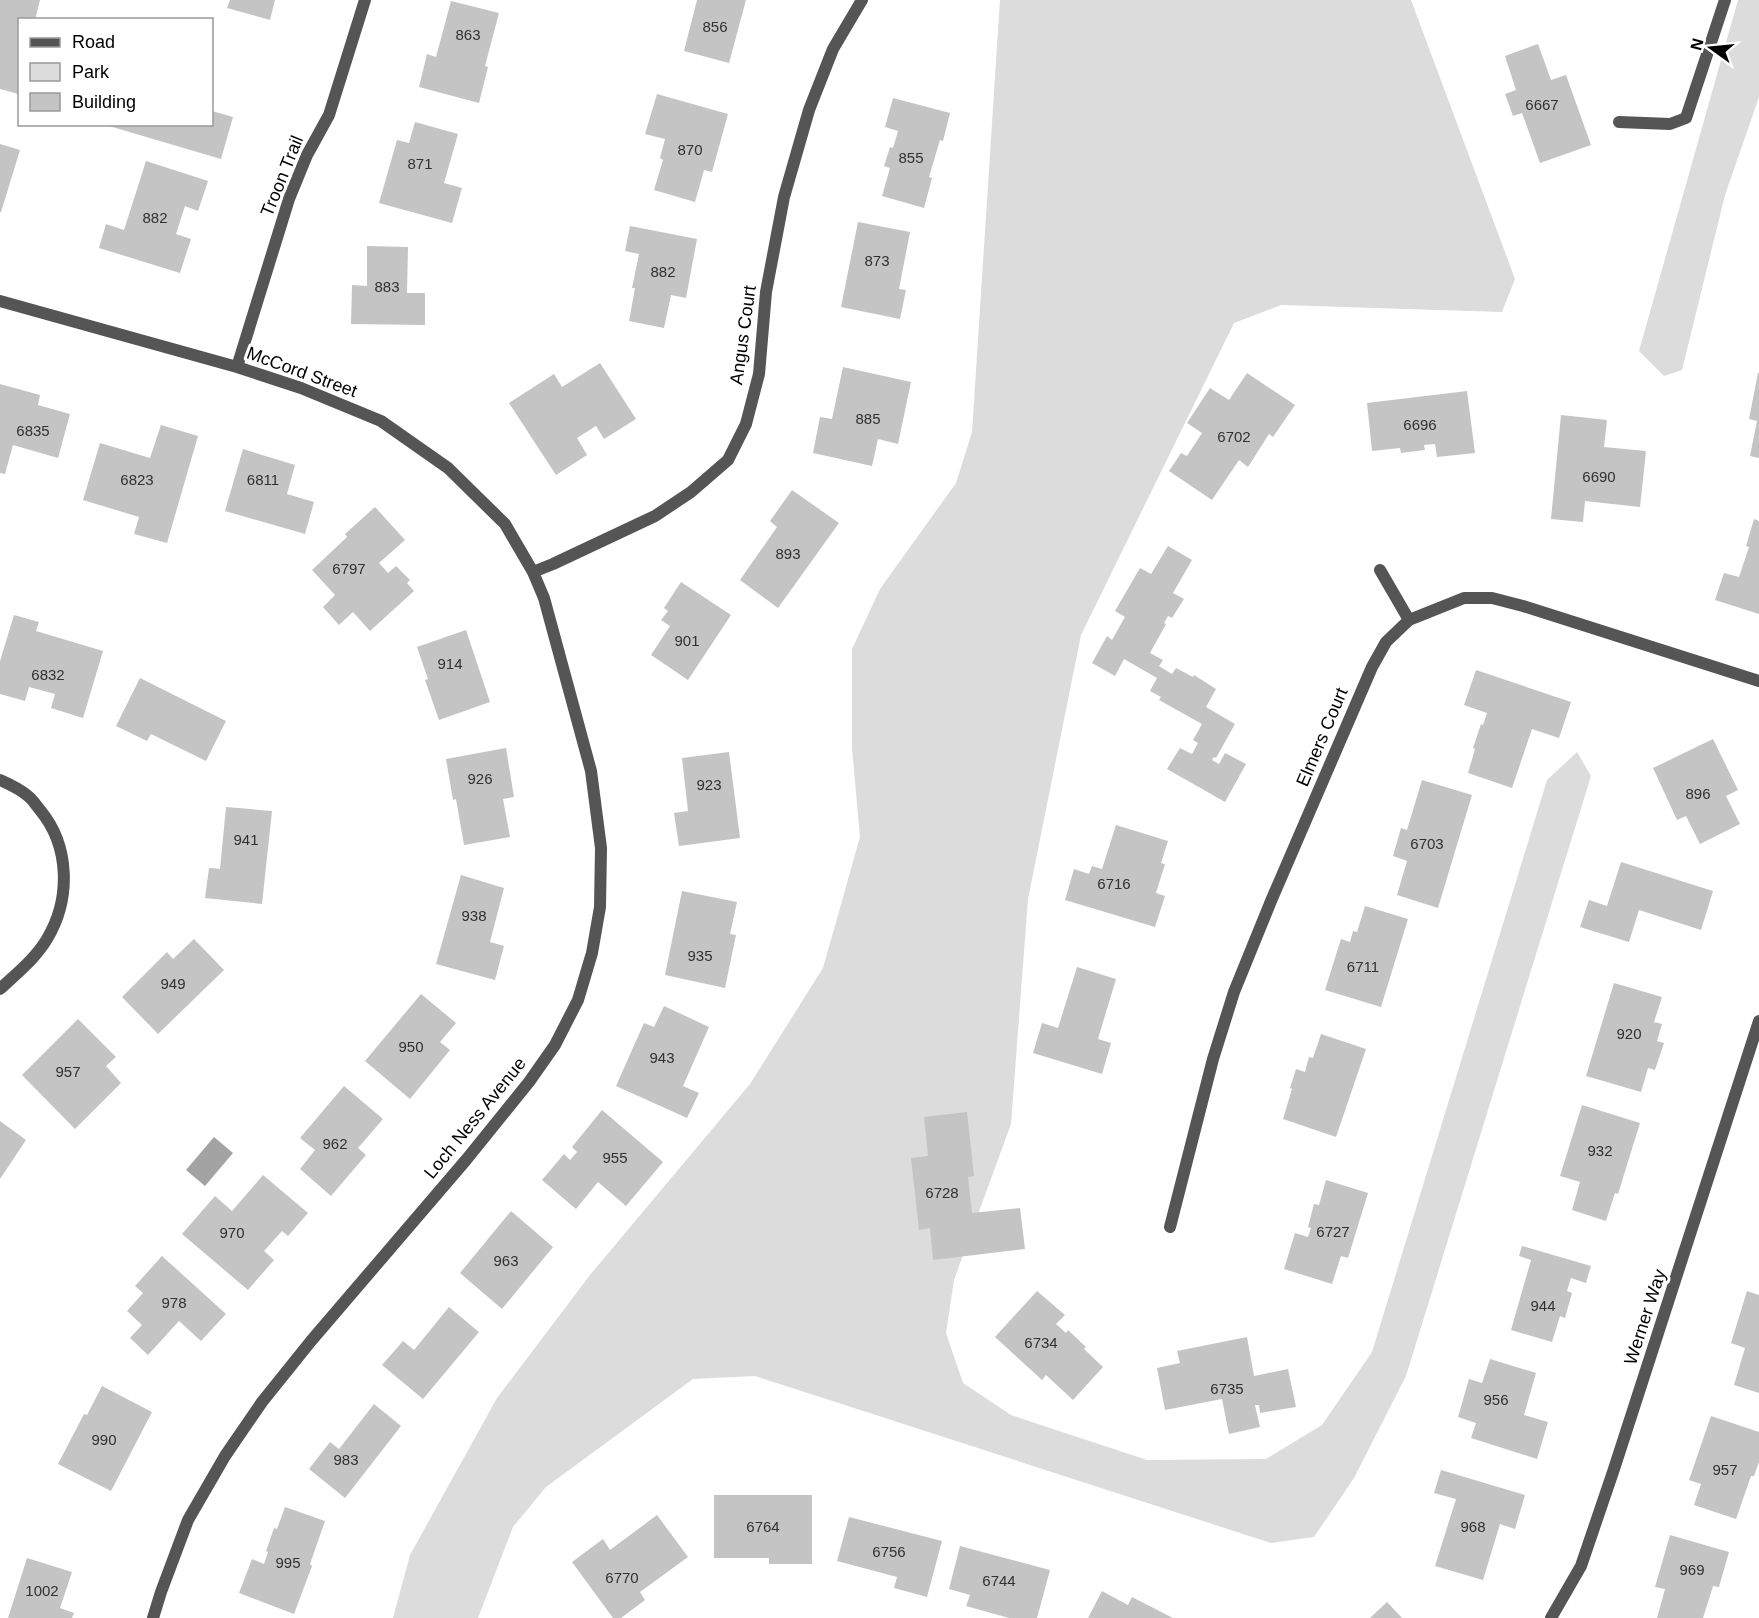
<svg xmlns="http://www.w3.org/2000/svg" width="1759" height="1618" font-family="Arial,sans-serif">
	<style>
		.green { fill: #dcdcdc }
		.water { fill: #a3a3a3 }
		.building { fill: #c4c4c4 }
		.lines { fill: none; stroke-linecap: round; stroke-linejoin: round }
		.lane { stroke: #555; stroke-width: 12 }
		.street { stroke: #555; stroke-width: 12 }
		.labels { text-anchor: middle; dominant-baseline: central; stroke-width: 6; stroke-linejoin: round; paint-order: stroke }
		.number-label { font-size: 15px; fill: #313131 }
		.street-label { font-size: 18px; fill: #000; stroke: #fff }
	</style>
	<rect width="100%" height="100%" fill="#fff"/>
	<path class="green" d="M 1000,0 L 1411,0 L 1515,279 L 1502,312 L 1281,305 L 1234,323 L 1081,635 L 1028,899 L 1011,1124 L 954,1280 L 946,1333 L 963,1383 L 1011,1415 L 1147,1460 L 1266,1459 L 1322,1425 L 1372,1352 L 1547,780 L 1577,752 L 1591,776 L 1406,1376 L 1354,1478 L 1314,1537 L 1271,1543 L 755,1376 L 693,1379 L 546,1487 L 513,1527 L 478,1618 L 393,1618 L 410,1555 L 497,1398 L 590,1275 L 750,1084 L 823,968 L 860,837 L 852,748 L 852,649 L 880,589 L 956,483 L 972,432 Z
		M 1738,0 L 1759,0 L 1759,97 L 1725,195 L 1682,370 L 1664,376 L 1639,351 Z"/>
	<path class="water" d="M 214,1137 L 233,1153 L 205,1186 L 186,1170 Z"/>
	<path class="building" d="M 0,0 L 40,0 L 35,20 L 20,20 L 18,94 L 0,89 Z
		M 230,0 L 275,0 L 270,20 L 227,8 Z
		M 697,0 L 746,0 L 729,63 L 684,51 Z
		M 451,1 L 499,13 L 485,66 L 488,67 L 479,103 L 419,87 L 427,54 L 436,57 Z
		M 1538,44 L 1551,80 L 1566,75 L 1591,145 L 1540,163 L 1522,113 L 1513,116 L 1505,94 L 1516,90 L 1505,56 Z
		M 657,94 L 728,114 L 712,172 L 704,170 L 695,202 L 654,190 L 663,160 L 660,158 L 665,139 L 645,134 Z
		M 893,98 L 950,113 L 943,141 L 940,140 L 929,177 L 932,178 L 924,208 L 882,196 L 890,168 L 884,166 L 890,147 L 893,148 L 898,131 L 885,127 Z
		M 212,111 L 233,117 L 221,159 L 109,126 L 109,124 L 212,124 Z
		M 415,122 L 458,134 L 444,183 L 462,188 L 452,223 L 379,203 L 397,140 L 409,143 Z
		M 0,144 L 20,150 L 1,212 L 0,212 Z
		M 146,161 L 208,181 L 198,211 L 185,206 L 176,234 L 191,239 L 180,273 L 99,248 L 106,224 L 124,230 Z
		M 858,222 L 910,232 L 899,289 L 906,290 L 900,319 L 841,307 Z
		M 630,226 L 697,239 L 686,298 L 671,295 L 664,328 L 629,321 L 635,288 L 632,288 L 639,254 L 625,251 Z
		M 367,246 L 408,247 L 407,293 L 425,293 L 425,325 L 351,324 L 352,285 L 367,286 Z
		M 600,363 L 636,419 L 604,439 L 596,426 L 577,438 L 587,455 L 556,475 L 509,403 L 554,374 L 562,387 Z
		M 843,367 L 911,382 L 898,444 L 878,439 L 872,466 L 813,453 L 820,417 L 832,419 Z
		M 1247,373 L 1295,405 L 1273,437 L 1269,434 L 1248,467 L 1239,460 L 1212,500 L 1169,471 L 1181,453 L 1187,456 L 1202,433 L 1187,423 L 1210,388 L 1229,400 Z
		M 1758,373 L 1759,373 L 1759,458 L 1750,456 L 1757,421 L 1749,419 Z
		M 0,384 L 40,395 L 38,405 L 70,414 L 58,458 L 13,445 L 5,474 L 0,473 Z
		M 1467,391 L 1475,453 L 1437,457 L 1435,444 L 1424,445 L 1425,450 L 1401,453 L 1400,448 L 1372,451 L 1367,403 Z
		M 1561,415 L 1607,420 L 1604,447 L 1646,451 L 1640,507 L 1585,501 L 1583,522 L 1551,519 Z
		M 161,425 L 198,436 L 167,543 L 134,534 L 139,517 L 83,500 L 100,443 L 150,458 Z
		M 243,449 L 295,465 L 287,494 L 314,502 L 305,534 L 225,511 Z
		M 792,490 L 839,523 L 778,608 L 740,580 L 777,527 L 770,521 Z
		M 375,507 L 405,540 L 379,563 L 388,573 L 396,566 L 410,580 L 407,583 L 414,591 L 370,631 L 353,612 L 339,625 L 323,607 L 335,595 L 312,570 L 347,537 L 345,534 Z
		M 1754,519 L 1759,521 L 1759,614 L 1715,600 L 1724,573 L 1739,577 L 1749,547 L 1746,546 Z
		M 1168,546 L 1192,560 L 1173,593 L 1184,599 L 1172,618 L 1168,616 L 1164,623 L 1166,624 L 1150,653 L 1163,660 L 1159,666 L 1172,674 L 1176,668 L 1193,677 L 1194,675 L 1216,689 L 1206,707 L 1235,724 L 1216,758 L 1214,757 L 1212,760 L 1219,764 L 1225,753 L 1246,764 L 1225,802 L 1167,769 L 1180,748 L 1192,754 L 1198,743 L 1193,740 L 1202,724 L 1159,700 L 1161,697 L 1150,691 L 1157,678 L 1124,659 L 1115,676 L 1092,663 L 1107,636 L 1112,640 L 1125,617 L 1115,611 L 1140,568 L 1151,574 Z
		M 681,582 L 731,615 L 688,680 L 651,655 L 670,626 L 661,620 L 668,611 L 664,608 Z
		M 14,615 L 39,622 L 36,631 L 103,651 L 83,718 L 51,708 L 55,694 L 29,687 L 25,701 L 0,694 L 0,661 Z
		M 466,630 L 490,702 L 439,720 L 425,680 L 428,679 L 417,647 Z
		M 1476,670 L 1571,702 L 1559,738 L 1532,729 L 1512,788 L 1468,773 L 1475,749 L 1473,748 L 1481,724 L 1483,725 L 1487,713 L 1464,705 Z
		M 140,678 L 226,721 L 206,761 L 151,734 L 147,741 L 116,726 Z
		M 1713,739 L 1738,790 L 1726,796 L 1740,824 L 1700,844 L 1686,816 L 1677,820 L 1653,768 Z
		M 506,748 L 514,797 L 503,799 L 510,837 L 464,845 L 456,799 L 453,800 L 446,759 Z
		M 729,752 L 740,838 L 679,846 L 674,813 L 688,811 L 682,758 Z
		M 1422,780 L 1472,795 L 1438,908 L 1397,895 L 1407,861 L 1393,856 L 1401,828 L 1407,830 Z
		M 226,807 L 272,811 L 262,904 L 205,898 L 209,868 L 220,869 Z
		M 1116,825 L 1168,841 L 1161,863 L 1165,864 L 1156,893 L 1165,896 L 1155,927 L 1065,900 L 1074,869 L 1089,874 L 1092,866 L 1102,869 Z
		M 1621,862 L 1713,891 L 1701,930 L 1639,910 L 1629,942 L 1580,927 L 1589,900 L 1607,906 Z
		M 461,875 L 504,888 L 490,942 L 504,946 L 495,980 L 436,964 Z
		M 682,891 L 737,902 L 730,934 L 736,935 L 725,988 L 665,975 Z
		M 1365,906 L 1408,919 L 1381,1007 L 1325,990 L 1341,939 L 1350,942 L 1353,931 L 1357,932 Z
		M 194,939 L 224,970 L 158,1034 L 122,997 L 167,952 L 173,959 Z
		M 1077,967 L 1116,979 L 1098,1039 L 1111,1043 L 1102,1074 L 1033,1053 L 1042,1023 L 1058,1028 Z
		M 1614,983 L 1662,997 L 1654,1022 L 1662,1024 L 1657,1041 L 1664,1043 L 1655,1070 L 1648,1068 L 1641,1092 L 1586,1076 Z
		M 421,994 L 456,1023 L 440,1042 L 450,1050 L 410,1099 L 365,1061 Z
		M 664,1006 L 709,1027 L 683,1086 L 699,1093 L 687,1118 L 616,1086 L 644,1023 L 654,1027 Z
		M 78,1019 L 116,1057 L 106,1066 L 121,1083 L 75,1129 L 22,1075 Z
		M 1321,1034 L 1366,1049 L 1336,1137 L 1283,1119 L 1292,1089 L 1290,1088 L 1296,1069 L 1305,1072 L 1309,1057 L 1313,1058 Z
		M 344,1086 L 383,1119 L 358,1148 L 366,1155 L 331,1196 L 300,1169 L 315,1150 L 300,1138 Z
		M 1582,1105 L 1640,1123 L 1618,1194 L 1615,1193 L 1606,1221 L 1572,1210 L 1580,1182 L 1560,1176 Z
		M 602,1110 L 663,1162 L 626,1206 L 598,1182 L 576,1209 L 542,1180 L 564,1154 L 570,1160 L 577,1152 L 572,1147 Z
		M 967,1112 L 974,1176 L 968,1177 L 972,1213 L 1020,1208 L 1025,1249 L 933,1260 L 930,1228 L 919,1230 L 911,1158 L 928,1156 L 924,1117 Z
		M 0,1121 L 26,1140 L 0,1179 Z
		M 263,1175 L 308,1213 L 288,1236 L 282,1231 L 264,1251 L 274,1260 L 248,1290 L 182,1234 L 215,1196 L 232,1211 Z
		M 1326,1180 L 1368,1193 L 1348,1258 L 1341,1256 L 1332,1284 L 1284,1269 L 1295,1233 L 1308,1237 L 1311,1228 L 1308,1227 L 1314,1204 L 1319,1205 Z
		M 511,1211 L 553,1247 L 502,1309 L 460,1273 Z
		M 1522,1246 L 1591,1266 L 1586,1283 L 1571,1278 L 1567,1291 L 1572,1293 L 1565,1318 L 1560,1316 L 1552,1342 L 1511,1330 L 1531,1260 L 1519,1256 Z
		M 162,1256 L 226,1314 L 201,1341 L 179,1321 L 148,1355 L 130,1338 L 142,1325 L 127,1311 L 143,1293 L 135,1286 Z
		M 1037,1291 L 1065,1315 L 1056,1324 L 1066,1333 L 1068,1330 L 1086,1347 L 1084,1349 L 1103,1367 L 1073,1400 L 1046,1375 L 1042,1380 L 995,1337 Z
		M 1747,1291 L 1759,1295 L 1759,1393 L 1734,1385 L 1745,1348 L 1731,1343 Z
		M 449,1307 L 479,1332 L 423,1399 L 382,1365 L 403,1341 L 414,1350 Z
		M 1247,1337 L 1254,1376 L 1288,1369 L 1296,1407 L 1260,1413 L 1259,1405 L 1255,1405 L 1260,1427 L 1229,1434 L 1222,1399 L 1165,1410 L 1157,1368 L 1180,1363 L 1177,1351 Z
		M 1490,1359 L 1536,1373 L 1524,1415 L 1548,1422 L 1537,1459 L 1471,1438 L 1476,1423 L 1458,1417 L 1469,1379 L 1482,1383 Z
		M 102,1386 L 152,1412 L 111,1491 L 58,1464 L 84,1414 L 87,1415 Z
		M 374,1404 L 401,1426 L 345,1498 L 309,1469 L 330,1442 L 339,1449 Z
		M 1711,1416 L 1759,1432 L 1759,1462 L 1754,1476 L 1751,1476 L 1736,1519 L 1694,1505 L 1701,1484 L 1689,1480 Z
		M 1441,1470 L 1525,1495 L 1515,1529 L 1500,1524 L 1483,1580 L 1435,1566 L 1456,1499 L 1434,1493 Z
		M 714,1495 L 812,1495 L 812,1564 L 769,1564 L 769,1558 L 714,1558 Z
		M 285,1507 L 325,1521 L 310,1564 L 312,1566 L 294,1614 L 239,1593 L 252,1559 L 264,1564 L 268,1552 L 266,1551 L 274,1528 L 277,1529 Z
		M 657,1515 L 688,1557 L 640,1592 L 645,1600 L 621,1618 L 613,1618 L 572,1562 L 603,1539 L 610,1550 Z
		M 849,1517 L 942,1541 L 927,1597 L 894,1588 L 897,1577 L 837,1561 Z
		M 1670,1535 L 1729,1552 L 1719,1587 L 1713,1586 L 1703,1618 L 1657,1618 L 1665,1589 L 1655,1587 Z
		M 960,1546 L 1050,1570 L 1037,1618 L 1009,1618 L 966,1606 L 970,1595 L 949,1589 Z
		M 27,1558 L 72,1572 L 60,1608 L 74,1613 L 72,1618 L 8,1618 Z
		M 1102,1591 L 1128,1605 L 1132,1597 L 1173,1618 L 1088,1618 Z
		M 1387,1602 L 1402,1618 L 1370,1618 Z"/>
	<g class="lines">
		<path class="lane" d="M 1619,122 L 1670,124 L 1686,118 L 1725,0"/>
		<path class="street" d="M 0,301 L 237,367 L 301,388 L 381,421 L 448,468 L 505,524 L 533,572 L 544,598 L 591,771 L 601,848 L 600,907 L 592,953 L 578,1000 L 555,1045 L 529,1082 L 466,1160 L 311,1341 L 262,1402 L 225,1456 L 188,1520 L 161,1592 L 153,1618
			M 237,367 L 289,199 L 307,155 L 329,115 L 365,0
			M 1380,570 L 1409,620
			M 533,572 L 553,564 L 655,516 L 691,492 L 728,460 L 746,424 L 759,374 L 766,292 L 784,197 L 809,110 L 833,49 L 862,0
			M 0,780 C 9,784 20,789 28,796 C 32,799 36,805 40,810 C 70,846 71,899 47,939 C 35,959 17,973 0,989
			M 1170,1227 L 1213,1059 L 1234,992 L 1271,901 L 1372,667 L 1386,642 L 1409,620 L 1464,598 L 1492,598 L 1523,606 L 1759,681
			M 1551,1618 L 1581,1566 L 1614,1469 L 1759,1021"/>
	</g>
	<g class="labels">
		<g class="number-label">
			<text x="715" y="26">856</text>
			<text x="468" y="34">863</text>
			<text x="1542" y="104">6667</text>
			<text x="690" y="149">870</text>
			<text x="911" y="157">855</text>
			<text x="420" y="163">871</text>
			<text x="155" y="217">882</text>
			<text x="877" y="260">873</text>
			<text x="663" y="271">882</text>
			<text x="387" y="286">883</text>
			<text x="868" y="418">885</text>
			<text x="1420" y="424">6696</text>
			<text x="33" y="430">6835</text>
			<text x="1234" y="436">6702</text>
			<text x="1599" y="476">6690</text>
			<text x="137" y="479">6823</text>
			<text x="263" y="479">6811</text>
			<text x="788" y="553">893</text>
			<text x="349" y="568">6797</text>
			<text x="687" y="640">901</text>
			<text x="450" y="663">914</text>
			<text x="48" y="674">6832</text>
			<text x="480" y="778">926</text>
			<text x="709" y="784">923</text>
			<text x="1698" y="793">896</text>
			<text x="246" y="839">941</text>
			<text x="1427" y="843">6703</text>
			<text x="1114" y="883">6716</text>
			<text x="474" y="915">938</text>
			<text x="700" y="955">935</text>
			<text x="1363" y="966">6711</text>
			<text x="173" y="983">949</text>
			<text x="1629" y="1033">920</text>
			<text x="411" y="1046">950</text>
			<text x="662" y="1057">943</text>
			<text x="68" y="1071">957</text>
			<text x="335" y="1143">962</text>
			<text x="1600" y="1150">932</text>
			<text x="615" y="1157">955</text>
			<text x="942" y="1192">6728</text>
			<text x="1333" y="1231">6727</text>
			<text x="232" y="1232">970</text>
			<text x="506" y="1260">963</text>
			<text x="174" y="1302">978</text>
			<text x="1543" y="1305">944</text>
			<text x="1041" y="1342">6734</text>
			<text x="1227" y="1388">6735</text>
			<text x="1496" y="1399">956</text>
			<text x="104" y="1439">990</text>
			<text x="346" y="1459">983</text>
			<text x="1725" y="1469">957</text>
			<text x="763" y="1526">6764</text>
			<text x="1473" y="1526">968</text>
			<text x="889" y="1551">6756</text>
			<text x="288" y="1562">995</text>
			<text x="1692" y="1569">969</text>
			<text x="622" y="1577">6770</text>
			<text x="999" y="1580">6744</text>
			<text x="42" y="1590">1002</text>
		</g>
		<g class="street-label">
			<text transform="translate(282 176) rotate(-68)">Troon Trail</text>
			<text transform="translate(743 335) rotate(-82)">Angus Court</text>
			<text transform="translate(302 372) rotate(20)">McCord Street</text>
			<text transform="translate(1322 737) rotate(-67)">Elmers Court</text>
			<text transform="translate(475 1118) rotate(-51)">Loch Ness Avenue</text>
			<text transform="translate(1645 1317) rotate(-72)">Werner Way</text>
		</g>
	</g>
	<rect x="18" y="18" width="195" height="108" fill="#ffffff" stroke="#999999" stroke-width="1.5"/>
	<rect x="30" y="38" width="30" height="9" fill="#555555" stroke="#999999" stroke-width="1.5"/>
	<text x="72" y="48" font-size="18" fill="#000000">Road</text>
	<rect x="30" y="63" width="30" height="18" fill="#dcdcdc" stroke="#999999" stroke-width="1.5"/>
	<text x="72" y="78" font-size="18" fill="#000000">Park</text>
	<rect x="30" y="93" width="30" height="18" fill="#c4c4c4" stroke="#999999" stroke-width="1.5"/>
	<text x="72" y="108" font-size="18" fill="#000000">Building</text>
	<g transform="translate(1711 48) rotate(285)" stroke="#ffffff" stroke-width="4.5" paint-order="stroke">
	<path d="M0-4.5L10 22L0 15L-10 22Z" fill="#000000"/>
	<text y="-9" font-size="16" font-weight="bold" text-anchor="middle" fill="#000000">N</text>
	</g>
</svg>
